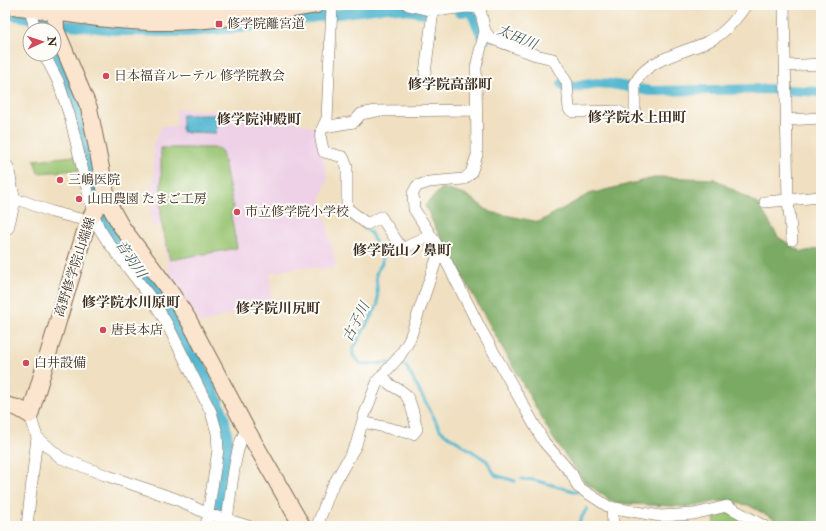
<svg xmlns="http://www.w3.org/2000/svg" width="826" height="531" font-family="'IM FELL Double Pica','Noto Serif JP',serif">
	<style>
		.built { fill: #eed0e7 }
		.green { fill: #98c471; stroke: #6a7748 }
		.forest { fill: #7aaa63; stroke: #5a6a40 }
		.water { fill: #52b7d0; stroke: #467077 }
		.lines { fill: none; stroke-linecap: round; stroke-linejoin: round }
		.stream { stroke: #52b7d0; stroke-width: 3 }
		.canal { stroke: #52b7d0; stroke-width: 10 }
		.river { stroke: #52b7d0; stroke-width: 17 }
		.street-casing { stroke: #7a6a57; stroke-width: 12 }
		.secondary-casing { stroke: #7a6a57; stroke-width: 18 }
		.street { stroke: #fff; stroke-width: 11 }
		.secondary { stroke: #fbe5cf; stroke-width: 16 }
		.poi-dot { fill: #d1495b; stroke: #fdfcf7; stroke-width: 1.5 }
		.labels { text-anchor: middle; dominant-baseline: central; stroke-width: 4; stroke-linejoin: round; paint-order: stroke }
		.poi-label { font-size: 13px; fill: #3b2a1e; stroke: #fdfcf7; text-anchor: start }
		.street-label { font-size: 13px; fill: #3b2a1e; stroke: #fdfcf7 }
		.water-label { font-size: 14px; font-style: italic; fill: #435b5c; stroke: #fdfcf7 }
		.neighbourhood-label { font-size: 14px; font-weight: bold; fill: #3b2a1e; stroke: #fdfcf7 }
	</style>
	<rect width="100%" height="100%" fill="#fdfcf7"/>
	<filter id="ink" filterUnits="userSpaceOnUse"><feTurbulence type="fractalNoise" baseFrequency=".025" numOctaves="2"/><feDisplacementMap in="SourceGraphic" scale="8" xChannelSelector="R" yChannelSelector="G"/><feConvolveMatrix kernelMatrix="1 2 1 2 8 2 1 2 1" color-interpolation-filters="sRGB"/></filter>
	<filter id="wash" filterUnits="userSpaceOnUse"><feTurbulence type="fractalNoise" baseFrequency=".012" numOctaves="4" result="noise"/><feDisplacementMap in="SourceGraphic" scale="16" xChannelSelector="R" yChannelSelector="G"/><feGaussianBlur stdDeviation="0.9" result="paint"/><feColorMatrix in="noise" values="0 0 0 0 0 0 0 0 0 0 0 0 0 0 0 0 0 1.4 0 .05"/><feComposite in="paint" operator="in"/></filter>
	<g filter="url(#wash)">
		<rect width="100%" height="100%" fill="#f0e0c1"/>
		<path class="built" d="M 241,107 L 316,128 L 328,179 L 321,198 L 336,266 L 332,269 L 302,267 L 270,273 L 271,299 L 201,324 L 170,277 L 161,225 L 151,227 L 151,189 L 154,180 L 153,144 L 162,126 L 177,126 L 176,109 L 240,112 Z"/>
		<path class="green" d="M 161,148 L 218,148 L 222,152 L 233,206 L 231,216 L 237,248 L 170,260 L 161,221 Z
			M 75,156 L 80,170 L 38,173 L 34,160 Z
			M 727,511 L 749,522 L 748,526 L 714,526 L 715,512 Z"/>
		<path class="forest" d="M 658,177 L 715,179 L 759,205 L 778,237 L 802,252 L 821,248 L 821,526 L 787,526 L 748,505 L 719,501 L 691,507 L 613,503 L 584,481 L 553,438 L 435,227 L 425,205 L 442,188 L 468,196 L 490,212 L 539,222 L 589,194 Z"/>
		<path class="water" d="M 182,115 L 217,115 L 216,133 L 182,132 Z"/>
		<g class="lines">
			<path class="stream" d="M 343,209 L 343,212 L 355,221
				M 364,228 L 370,232 L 382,256 L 382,263 L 376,273 L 378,304 L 353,349 L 353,355 L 361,364 L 389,363
				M 397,362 L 406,366 L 441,431 L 487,461 L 495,475 L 515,481
				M 522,479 L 534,480 L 577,492
				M 577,526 L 587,508"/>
			<path class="canal" d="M 459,12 L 469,11 C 477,19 477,32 486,39
				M 5,14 L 48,21
				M 61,24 L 124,31 L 185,32 L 239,28 L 388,7 L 425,13
				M 562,84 L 566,88 L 597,83 L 611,84 L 650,91 L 770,89 L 821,92"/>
			<path class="river" d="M 42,5 L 42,20 L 45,30
				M 54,54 L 75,102 L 98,199 L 106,221 L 120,246 L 170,313 L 188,343 L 219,412 C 231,450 221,488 215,526"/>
		</g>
	</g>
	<g filter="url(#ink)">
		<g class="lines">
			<g class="street-casing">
				<path id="street" d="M 332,5 L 327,119 C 319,133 319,136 324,152 L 343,157 L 347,167 L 347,208 L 367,224 L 381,217 L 402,249 L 430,235
					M 408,5 L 433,11 L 467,7 L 479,8
					M 479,5 L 485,31 L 476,67 L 477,155 L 471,173 L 464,179 L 429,182 L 417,186 L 413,193 L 414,209 L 442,253 L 480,328 L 544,442 L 572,474 L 578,487 L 609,507 L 660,516 L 694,514 L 727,506 L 764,526
					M 784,5 L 788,200 L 792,240
					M 30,8 L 35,30
					M 485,31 L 490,38 L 536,55 L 553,59 L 567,83 L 569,109 L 573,112 L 618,111 L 626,116 L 635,117 L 635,84 C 645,58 689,52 711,40 C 726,32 736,19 746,5
					M 44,54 L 58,81 L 70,117 L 93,213 L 99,228 L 108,242 L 154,302 L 167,324 L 211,412 L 217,433 L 218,450 L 206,526
					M 786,66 L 821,64
					M 425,73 L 433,11
					M 787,120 L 821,118
					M 323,127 L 354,122 L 361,114 L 376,111 L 475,110
					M 5,167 L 8,167 L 15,201 L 8,228 L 5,228
					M 15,201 L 23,201 L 52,212 L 88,221
					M 765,202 L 821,197
					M 30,415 L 37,437 L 61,458 L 105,475 L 176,499 L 208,514 L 248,526
					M 363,422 L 413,434 L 417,429 C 414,419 412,400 404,393 C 394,385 389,388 383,374
					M 612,507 L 613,526
					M 27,526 L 37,437
					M 226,526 C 230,506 234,442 247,430
					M 317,526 L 331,489 L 356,445 L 364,416 L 378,380 L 399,357 L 409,341 L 440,249"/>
			</g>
			<g class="secondary-casing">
				<path id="secondary" d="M 7,5 C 61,13 117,23 171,22 C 220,21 268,13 316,5
					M 55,5 L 56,30 L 89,108 L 106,193 L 112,210 L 121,226 L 169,290 L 188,319 L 247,430 L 302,526
					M 95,5 C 143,12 193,11 241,5
					M 5,405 L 18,408 L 30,415 L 88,221 L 106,193"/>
			</g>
			<use href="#street" class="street"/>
			<use href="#secondary" class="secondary"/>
		</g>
	</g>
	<g class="poi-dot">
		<rect x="215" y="20" width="8" height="8" rx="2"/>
		<circle cx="106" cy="76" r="4"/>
		<circle cx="60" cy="180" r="4"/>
		<circle cx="79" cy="199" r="4"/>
		<circle cx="237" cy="212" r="4"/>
		<circle cx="103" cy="330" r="4"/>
		<circle cx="26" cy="363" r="4"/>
	</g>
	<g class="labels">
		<g class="poi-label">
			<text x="227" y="24">修学院離宮道</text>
			<text x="114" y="76">日本福音ルーテル 修学院教会</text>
			<text x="68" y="180">三嶋医院</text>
			<text x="87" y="199">山田農園 たまご工房</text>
			<text x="245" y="212">市立修学院小学校</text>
			<text x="111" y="330">唐長本店</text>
			<text x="34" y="363">白井設備</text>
		</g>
		<g class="street-label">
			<text transform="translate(75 267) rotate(-72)">高野修学院山端線</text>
		</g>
		<g class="water-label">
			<text transform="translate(517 37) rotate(23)">太田川</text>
			<text transform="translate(131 259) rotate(56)">音羽川</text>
			<text transform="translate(356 322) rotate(-63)">古子川</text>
		</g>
		<g class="neighbourhood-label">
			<text x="450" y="84">修学院高部町</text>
			<text x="637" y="117">修学院水上田町</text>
			<text x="259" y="119">修学院沖殿町</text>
			<text x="402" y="250">修学院山ノ鼻町</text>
			<text x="131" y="302">修学院水川原町</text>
			<text x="278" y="308">修学院川尻町</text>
		</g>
	</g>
	<rect width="826" height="531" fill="none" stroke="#fdfcf7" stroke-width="20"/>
	<g transform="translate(42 42) rotate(87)"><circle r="19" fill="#fdfcf7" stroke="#afa8a0"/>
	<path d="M0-3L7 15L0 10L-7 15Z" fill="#d1495b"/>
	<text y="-6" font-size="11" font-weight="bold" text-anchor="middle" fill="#3b2a1e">N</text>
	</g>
</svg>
